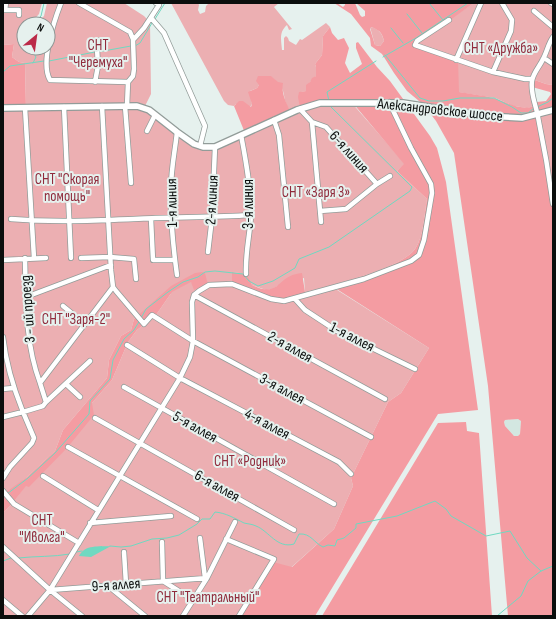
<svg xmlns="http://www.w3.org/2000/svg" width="556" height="619" font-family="'Sofia Sans Condensed',sans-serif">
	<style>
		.built { fill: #d3e7e1 }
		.green { fill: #ecafb2 }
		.forest { fill: #f49ca2; fill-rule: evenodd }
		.water { fill: #6fd9c1 }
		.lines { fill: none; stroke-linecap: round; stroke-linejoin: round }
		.stream { stroke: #6fd9c1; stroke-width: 1 }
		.minor-casing { stroke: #929c99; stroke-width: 6 }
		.tertiary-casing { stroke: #929c99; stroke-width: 8 }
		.minor { stroke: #fff; stroke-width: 4.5 }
		.tertiary { stroke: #fff; stroke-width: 5.5 }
		.labels { text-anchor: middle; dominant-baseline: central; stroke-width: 4; stroke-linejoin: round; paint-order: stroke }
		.park-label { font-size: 15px; fill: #902b3c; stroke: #e6f1ee }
		.street-label { font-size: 15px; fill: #0b0e0d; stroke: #e6f1ee }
	</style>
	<rect width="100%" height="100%" fill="#e6f1ee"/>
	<path class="built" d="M 518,419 L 521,421 L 520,434 L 518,436 L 514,436 L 505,426 L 504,422 L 505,420 Z"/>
	<path class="green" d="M 3,3 L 42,3 L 39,14 L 30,24 L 24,24 L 24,48 L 48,48 L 48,24 L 36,24 L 44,16 L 47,3 L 124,3 L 144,16 L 150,22 L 151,94 L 145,106 L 26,106 L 25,63 L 19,62 L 12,57 L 14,44 L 3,45 Z
		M 171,3 L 198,3 L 199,5 L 198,10 L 200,14 L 205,12 L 206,6 L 209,3 L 279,3 L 274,7 L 292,29 L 289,30 L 287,25 C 279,32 281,39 282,50 L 284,50 L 284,38 L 286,36 L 288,38 L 289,41 L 296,45 L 300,39 L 302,40 L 326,23 L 330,27 L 323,36 L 322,55 L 315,64 L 316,67 L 316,76 L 310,82 L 307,91 L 301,91 L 351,102 L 405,164 L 397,171 L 427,199 C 424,214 424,236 415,249 C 401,269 329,286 305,292 L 304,278 L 277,286 L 273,289 L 266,290 L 252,285 C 249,275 242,273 232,272 L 271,299 L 334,288 L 429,348 L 401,393 L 388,402 L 351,478 L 353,486 L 334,529 L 237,616 L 3,616 L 3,513 L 12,504 L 26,485 L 29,486 L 92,403 L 112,380 L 128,342 L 137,330 L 156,315 L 172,292 L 191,281 L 194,286 L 202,272 L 134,319 L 131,330 L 121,336 L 109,360 L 107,378 L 63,430 L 55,451 L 27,477 L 3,496 L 3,108 L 124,106 L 149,110 L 194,143 L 215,146 L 290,110 C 284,104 285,95 282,88 C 279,83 275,80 270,76 L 259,85 L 257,88 L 250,91 L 252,104 L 250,107 L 236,104 L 234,106 L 228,105 L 224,101 Z
		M 474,3 L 553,3 L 553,85 L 546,84 L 532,79 L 535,106 L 527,108 L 514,106 L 495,98 L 458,92 L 415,45 L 417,41 Z
		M 370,27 C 378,28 382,33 384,41 L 380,46 L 375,45 Z
		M 553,110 L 553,204 L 538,114 Z"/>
	<path class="forest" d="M 334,3 L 337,3 L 343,7 L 345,5 L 345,3 L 355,3 L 360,15 L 362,17 L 365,16 L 365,11 L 356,3 L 474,3 L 415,45 L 458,60 L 459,92 C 470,94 482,95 493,98 C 509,102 517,111 535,106 L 537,102 L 546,101 L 551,94 L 550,92 L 532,87 L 532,79 L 546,84 L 553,85 L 553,110 L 538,114 L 553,204 L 553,616 L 508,616 L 488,386 L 454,153 L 436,121 L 426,108 L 425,106 L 407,91 L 394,73 L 382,54 L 371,46 L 370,38 L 351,14 ZM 371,27 C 379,30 382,32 384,41 L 380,46 L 375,45 L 370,29 ZM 518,419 L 521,421 L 520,434 L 518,436 L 514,436 L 505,426 L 504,422 L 505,420 Z
		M 330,27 L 332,33 L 338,40 L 344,38 L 349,48 L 345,63 L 350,73 L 362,64 L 356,48 L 356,43 L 358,42 L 377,67 L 390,81 L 430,136 L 437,148 L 446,182 L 478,410 L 438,414 L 315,616 L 237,616 L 241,608 L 252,595 L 273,562 L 292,567 L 334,529 L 353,486 L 351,478 L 388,402 L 401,393 L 429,348 L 335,288 L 284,301 L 232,284 L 232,272 C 242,273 249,274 252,285 C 281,299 276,275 302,273 L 305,292 C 329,286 401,269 415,249 C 424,236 424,214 427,199 L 397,171 L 404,164 L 352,102 L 300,108 L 298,97 L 299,92 L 306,91 L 306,85 L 310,82 L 312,78 L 316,76 L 316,67 L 315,64 L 322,55 L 323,36 Z
		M 14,44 L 12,57 L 19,62 L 25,63 L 26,108 L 3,108 L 3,45 Z
		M 258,76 L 271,76 L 278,82 L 283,83 C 281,92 286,104 291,112 L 245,133 L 234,106 L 239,101 L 243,101 L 251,107 L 252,104 L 248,92 L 257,88 L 259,85 L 256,81 Z
		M 202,272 L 205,273 L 208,285 L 200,290 L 197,289 L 194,290 L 191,282 L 172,292 L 156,315 L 137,330 L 128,342 L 112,380 L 92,403 L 94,415 L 67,448 L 29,487 L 26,486 L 12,504 L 3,513 L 3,496 L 5,493 L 27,477 L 55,451 L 63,430 L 107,378 L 109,360 L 121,336 L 131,330 L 134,319 L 171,286 L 195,273 Z
		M 466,422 L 467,431 L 479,433 L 492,616 L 322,616 L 438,423 Z"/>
	<path class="water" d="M 111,546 L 91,557 L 79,556 C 85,544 99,547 111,546 Z"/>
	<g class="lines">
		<path class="stream" d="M 429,3 L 443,20
			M 407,14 L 422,33
			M 155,19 L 165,3
			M 33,24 L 41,16 L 44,3
			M 391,28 L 403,43
			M 135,46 L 140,43 L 152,23
			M 30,48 L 36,57 L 33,63
			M 98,52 L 131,46
			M 385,55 L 420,98 L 429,101 L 443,101 L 460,98 L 494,98 L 512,107 L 521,113 L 528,113 L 534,108
			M 383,57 L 416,38 L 468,3
			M 49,61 L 95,52
			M 3,72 L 10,66 L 44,61
			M 329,101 L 327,92 L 376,61
			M 537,107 L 548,102 L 553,98
			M 141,318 L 146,309 L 168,292 L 183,282 L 198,277 L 205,272 L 215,271 L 243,274 L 249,281 L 258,286 L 273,281 L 295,268 L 299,259 L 329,247 L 410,191 L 412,187 L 330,106
			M 7,494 L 28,478 L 55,453 L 89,414 L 90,401 L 110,379 L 113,360 L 124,339 L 134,330 L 140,320
			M 110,546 L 121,547 L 131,546 L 152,539 L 167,538 L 179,535 L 197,524 L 202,519 L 210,519 L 215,512 C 226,513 234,518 244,523 C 248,524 252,524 256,526 C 269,531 277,549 294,544 L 299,534 C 311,533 314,543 323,547 L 328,545 L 335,546 L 337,540 L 344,538 L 356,528 L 356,524 L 397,516 L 435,501 L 446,509 L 451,516 L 486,536 L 510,531 L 527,558 L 541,571
			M 76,552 L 82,551
			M 18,558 C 36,556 53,557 70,554
			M 3,561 L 11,558
			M 497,616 L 521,596 L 528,581 L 541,571 L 553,566"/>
		<g class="minor-casing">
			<path id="minor" d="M 61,3 C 54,21 40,63 50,80 L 128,82
				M 79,3 L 130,32 L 133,39
				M 551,3 L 553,4
				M 3,10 L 19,10 L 19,15
				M 5,10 L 6,3
				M 534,11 L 553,27
				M 152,19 L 164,33 L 205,126 L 200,146
				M 449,20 L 417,41 L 415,45 L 493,72 L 525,79 L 532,79
				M 553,37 C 548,44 547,52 543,59 C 540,66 533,73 532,81 C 530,93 536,105 538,117 C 544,146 549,175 553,204
				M 544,58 L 553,64
				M 456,60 L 481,3
				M 493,72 L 511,31 L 512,20 L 502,3
				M 95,82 L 98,66 L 97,48 L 100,40
				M 102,106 L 111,270 L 113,287 L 116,291 L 144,324 L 152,315 L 193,341 L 371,437
				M 125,106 L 131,183
				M 127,106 L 128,82 L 133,76 L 134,69 L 133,40 L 144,28 L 159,5 L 156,3
				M 64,107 L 71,258
				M 25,108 L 34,258
				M 300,109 L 312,122 L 326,127 L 377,184
				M 274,120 L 279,135 L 288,227
				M 312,122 L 321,222
				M 147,131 L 155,115
				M 241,135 C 246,161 251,188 251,215 C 250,235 245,253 246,274
				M 320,211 L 346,209 L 377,184 L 390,176
				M 11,219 C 59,223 108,220 155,218 C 187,217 219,217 251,215
				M 151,219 L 153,260 L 175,260
				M 208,252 L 212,218 L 215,147
				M 25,258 C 26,300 25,343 40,383
				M 81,258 L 110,257 L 134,259 L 136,279
				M 3,260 L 46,258
				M 177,275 C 173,246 170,217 171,188 C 171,169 175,151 177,132
				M 194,295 L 385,399
				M 26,297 L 111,265
				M 295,299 L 305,310 L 337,331 L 415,369
				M 63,306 L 85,324
				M 3,337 C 6,364 13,387 23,412 L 3,417
				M 127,345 L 180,378 L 339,462 L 351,474
				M 66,384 L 80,397
				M 124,387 L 334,504
				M 3,389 L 13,388
				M 46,402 L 90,361
				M 95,418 L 294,530
				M 68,447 L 197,519
				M 43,476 L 98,510
				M 3,478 L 10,467 L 32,443 L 34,438 L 23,412 L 43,406 L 46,402 L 40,383 L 113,287
				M 3,491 L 14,504 L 79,543
				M 90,523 L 171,516
				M 200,538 L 205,578
				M 226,539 L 274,559 L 239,616
				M 162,542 L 163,581 L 193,600
				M 3,547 L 50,590 L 82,616
				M 124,552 L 126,584
				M 107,585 L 145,616
				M 50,590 L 207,578
				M 3,600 L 22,616
				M 28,616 L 50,590 L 180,378 L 190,357 L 193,341 L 192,302 L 194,295 L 199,291 L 209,285 L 232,284 L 271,299 L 284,301 L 364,279 L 411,261 L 419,255 L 424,240 L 432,193 L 431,184 L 411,148 L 389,102
				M 183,616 L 207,578 L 235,522"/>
		</g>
		<g class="tertiary-casing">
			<path id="tertiary" d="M 3,108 L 137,106 L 149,110 L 177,132 L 194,144 L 203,147 L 215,147 L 297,110 L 320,103 L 403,103 L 486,116 L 522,118 L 553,110"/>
		</g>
		<use href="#minor" class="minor"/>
		<use href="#tertiary" class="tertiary"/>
	</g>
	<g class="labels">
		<g class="park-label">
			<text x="98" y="45">СНТ<tspan x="98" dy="17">"Черемуха"</tspan></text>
			<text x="501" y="48">СНТ «Дружба»</text>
			<text x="67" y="179">СНТ "Скорая<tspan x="67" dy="17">помощь"</tspan></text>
			<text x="316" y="192">СНТ «Заря 3»</text>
			<text x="76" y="319">СНТ "Заря-2"</text>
			<text x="250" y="461">СНТ «Родник»</text>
			<text x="42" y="520">СНТ<tspan x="42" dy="17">"Иволга"</tspan></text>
			<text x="208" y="597">СНТ "Театральный"</text>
		</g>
		<g class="street-label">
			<text transform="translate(440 110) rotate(6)">Александровское шоссе</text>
			<text transform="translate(349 152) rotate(48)">6-я линия</text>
			<text transform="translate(212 200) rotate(-87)">2-я линия</text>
			<text transform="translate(172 203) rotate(-91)">1-я линия</text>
			<text transform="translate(248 204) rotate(-90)">3-я линия</text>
			<text transform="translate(28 309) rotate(-94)">3 - ий проезд</text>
			<text transform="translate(352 337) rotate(27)">1-я аллея</text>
			<text transform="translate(290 347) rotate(29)">2-я аллея</text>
			<text transform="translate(282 389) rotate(28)">3-я аллея</text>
			<text transform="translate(267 424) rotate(28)">4-я аллея</text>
			<text transform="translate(195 427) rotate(29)">5-я аллея</text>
			<text transform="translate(217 486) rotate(29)">6-я аллея</text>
			<text transform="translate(116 585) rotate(-4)">9-я аллея</text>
		</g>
	</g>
	<rect width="556" height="619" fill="none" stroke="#0b0e0d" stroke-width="8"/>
	<g transform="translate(36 36) rotate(29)"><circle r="19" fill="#e6f1ee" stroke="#8e9694"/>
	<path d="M0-3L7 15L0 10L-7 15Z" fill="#bb2a48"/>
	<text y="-6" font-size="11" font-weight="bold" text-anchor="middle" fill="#0b0e0d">N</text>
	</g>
</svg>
